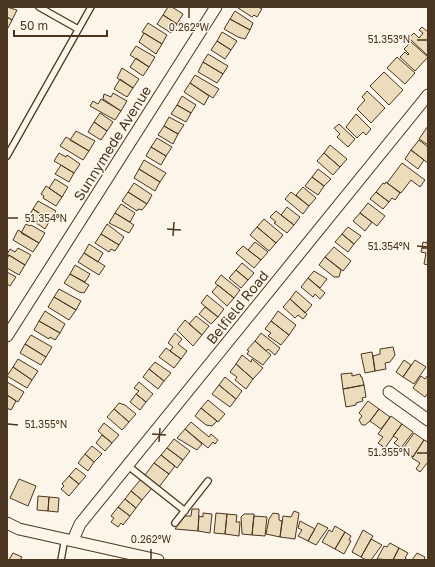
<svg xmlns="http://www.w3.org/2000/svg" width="435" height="567" font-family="'Golos Text',sans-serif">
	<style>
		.building { fill: #ecdcbc; stroke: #4a3520 }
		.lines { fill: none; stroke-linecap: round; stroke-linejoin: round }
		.service-casing { stroke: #4a3520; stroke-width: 8 }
		.minor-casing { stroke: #4a3520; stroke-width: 13 }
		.service { stroke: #fbf6e9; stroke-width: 5.5 }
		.minor { stroke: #fbf6e9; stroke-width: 11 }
		.ticks { fill: none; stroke: #4a3520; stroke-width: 1.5 }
		.labels { text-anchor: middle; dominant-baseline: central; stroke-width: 3; stroke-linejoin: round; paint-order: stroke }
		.street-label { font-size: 14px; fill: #4a3520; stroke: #fbf6e9 }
		.ticks-label { font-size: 10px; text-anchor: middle; fill: #4a3520; stroke: #fbf6e9; stroke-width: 3; stroke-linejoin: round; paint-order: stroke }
	</style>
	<rect width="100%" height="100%" fill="#fbf6e9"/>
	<path class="building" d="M 7,7 L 17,10 L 12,20 L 7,17 Z
		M 168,7 L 172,7 L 183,14 L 177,24 L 163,15 Z
		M 239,7 L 258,7 L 262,9 L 257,17 L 254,15 L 252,17 L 238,8 Z
		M 235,11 L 253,23 L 250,30 L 230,19 Z
		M 163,15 L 177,24 L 171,33 L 157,24 Z
		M 7,17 L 12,20 L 8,28 L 7,28 Z
		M 230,19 L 250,30 L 245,39 L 238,37 L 224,29 Z
		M 148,23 L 167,35 L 162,44 L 142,32 Z
		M 422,27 L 428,32 L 428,56 L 409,38 L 414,33 L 419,38 L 423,33 L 419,30 Z
		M 222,32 L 237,41 L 231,50 L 217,41 Z
		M 144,33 L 162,44 L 156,54 L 139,42 Z
		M 217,41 L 231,50 L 225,59 L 211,50 Z
		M 411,42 L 428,57 L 415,71 L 400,57 L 405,52 L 408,55 L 409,54 L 404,49 Z
		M 136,46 L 155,57 L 149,67 L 130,55 Z
		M 208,54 L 228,66 L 223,74 L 203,62 Z
		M 397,57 L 415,73 L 405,84 L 387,68 Z
		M 136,58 L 149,67 L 143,76 L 130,67 Z
		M 203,62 L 223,74 L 217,83 L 198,72 Z
		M 122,68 L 139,79 L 133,88 L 117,78 Z
		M 384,72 L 403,90 L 389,105 L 370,86 Z
		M 195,75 L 219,89 L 213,98 L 190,83 Z
		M 120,79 L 133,88 L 127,97 L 114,89 Z
		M 190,83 L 209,96 L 204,105 L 184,92 Z
		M 367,91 L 385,108 L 371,123 L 357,109 L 365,100 L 362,97 Z
		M 113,93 L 127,101 L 121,111 L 103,99 L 104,94 L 111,97 Z
		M 182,96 L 196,105 L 191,113 L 177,105 Z
		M 101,99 L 121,111 L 115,120 L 90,106 L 93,101 L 98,104 Z
		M 177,105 L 191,113 L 186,122 L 171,114 Z
		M 100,113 L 113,122 L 107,131 L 94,122 Z
		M 356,114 L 371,129 L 366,135 L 363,132 L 357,138 L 346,127 Z
		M 169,117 L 184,125 L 178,134 L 164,126 Z
		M 94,122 L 107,131 L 101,140 L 88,132 Z
		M 339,124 L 355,139 L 348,147 L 337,137 L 340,134 L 334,128 Z
		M 164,126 L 178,134 L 173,144 L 158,135 Z
		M 428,126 L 428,145 L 419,139 Z
		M 76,131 L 95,141 L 89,151 L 70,140 Z
		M 66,137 L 89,151 L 83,160 L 60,146 Z
		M 157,138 L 172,147 L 166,156 L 151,147 Z
		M 419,140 L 428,147 L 428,163 L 411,150 Z
		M 330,145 L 347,159 L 340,167 L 324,153 Z
		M 151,147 L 166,156 L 161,165 L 146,156 Z
		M 411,150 L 424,160 L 418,169 L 405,159 Z
		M 59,153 L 66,157 L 67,155 L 80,164 L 74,173 L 54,161 Z
		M 324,153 L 340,167 L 333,175 L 317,161 Z
		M 144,160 L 166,173 L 160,182 L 139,169 Z
		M 402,163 L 425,180 L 420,187 L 411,180 L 401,193 L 387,183 Z
		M 61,165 L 74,173 L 69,182 L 55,174 Z
		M 139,169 L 160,182 L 155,191 L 134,178 Z
		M 318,169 L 331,179 L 324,186 L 312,177 Z
		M 312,177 L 324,186 L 318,195 L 305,186 Z
		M 55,179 L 68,187 L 62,197 L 49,188 Z
		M 386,182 L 400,193 L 395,200 L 392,198 L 389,202 L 376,192 L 383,183 L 385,184 Z
		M 134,183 L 152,195 L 147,204 L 128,192 Z
		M 46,186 L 62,197 L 56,206 L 43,198 L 44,196 L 41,194 Z
		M 303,187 L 316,198 L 309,206 L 296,195 Z
		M 128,192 L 147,204 L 142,210 L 138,209 L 137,211 L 122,201 Z
		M 291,192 L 309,206 L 303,214 L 285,199 Z
		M 376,192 L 389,202 L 383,209 L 370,199 Z
		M 38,201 L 56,211 L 50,220 L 33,209 Z
		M 368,203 L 385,216 L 377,226 L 360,213 Z
		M 121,204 L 135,213 L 130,222 L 115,213 Z
		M 287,207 L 300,217 L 294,225 L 281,215 Z
		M 33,209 L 50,220 L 45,229 L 28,217 Z
		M 276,211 L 294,225 L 287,233 L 274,223 L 276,222 L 270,217 Z
		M 115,213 L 134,225 L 129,233 L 109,223 Z
		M 360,213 L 372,222 L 365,231 L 353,221 Z
		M 264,219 L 283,235 L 276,243 L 257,227 Z
		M 26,224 L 30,226 L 31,225 L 45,233 L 39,243 L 21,233 Z
		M 107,224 L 124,237 L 119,245 L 101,234 Z
		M 257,227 L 276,243 L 269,251 L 250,235 Z
		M 348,227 L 361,236 L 354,244 L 342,234 Z
		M 18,230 L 39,243 L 33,252 L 13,240 Z
		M 101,234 L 119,245 L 115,251 L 111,249 L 109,252 L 95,243 Z
		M 342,234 L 354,244 L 348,252 L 335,242 Z
		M 428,236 L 428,248 L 422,248 L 423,242 L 427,243 Z
		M 255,242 L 268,252 L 261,260 L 248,250 Z
		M 89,244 L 103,253 L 98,262 L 84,253 Z
		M 243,246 L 261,260 L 254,268 L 236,253 Z
		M 334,247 L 351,261 L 343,271 L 325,257 Z
		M 18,248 L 31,255 L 25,265 L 7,254 L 10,249 L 15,252 Z
		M 422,248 L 428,248 L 428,265 L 424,264 L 426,253 L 421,252 Z
		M 84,253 L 105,266 L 99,275 L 78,262 Z
		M 9,255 L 25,265 L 19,275 L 7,268 L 7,259 Z
		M 325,257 L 341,270 L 339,277 L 334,277 L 319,265 Z
		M 242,263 L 254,273 L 248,280 L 236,270 Z
		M 75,265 L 90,274 L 85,282 L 70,274 Z
		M 236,270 L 248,280 L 241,288 L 229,278 Z
		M 314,271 L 327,279 L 320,288 L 308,278 Z
		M 7,272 L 16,277 L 10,286 L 7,284 Z
		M 70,274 L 89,285 L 84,293 L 79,292 L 64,283 Z
		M 221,275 L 240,290 L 234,298 L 215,283 Z
		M 308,278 L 325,293 L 320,299 L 315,294 L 313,297 L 301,287 Z
		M 218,285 L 234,298 L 227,306 L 212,292 Z
		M 59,289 L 81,301 L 76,310 L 54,297 Z
		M 296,291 L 312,305 L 305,313 L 290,299 Z
		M 207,295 L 224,309 L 218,317 L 201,303 Z
		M 54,297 L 76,310 L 69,320 L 48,307 Z
		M 290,299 L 307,314 L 303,319 L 298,315 L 295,318 L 283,307 Z
		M 205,307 L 218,317 L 211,324 L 199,314 Z
		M 45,311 L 65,324 L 60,333 L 39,321 Z
		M 278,311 L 296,325 L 289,335 L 271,321 Z
		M 196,316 L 209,326 L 202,335 L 189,324 Z
		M 185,320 L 202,335 L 193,346 L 177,330 Z
		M 39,321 L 60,333 L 55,340 L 50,337 L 49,339 L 34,330 Z
		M 271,321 L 289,335 L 281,345 L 268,336 L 271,333 L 265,329 Z
		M 175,333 L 182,339 L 178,344 L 187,351 L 181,359 L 170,351 L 173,347 L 168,343 Z
		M 261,333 L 280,348 L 275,355 L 268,349 L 266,351 L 255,341 Z
		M 31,335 L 52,347 L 46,357 L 25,344 Z
		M 255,341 L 271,355 L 263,365 L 247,354 L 249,351 L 247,350 Z
		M 25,344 L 46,357 L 41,365 L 20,353 Z
		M 393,347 L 395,355 L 390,362 L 385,363 L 386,369 L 375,371 L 373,356 L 380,354 L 380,349 Z
		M 166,348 L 181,359 L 174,368 L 159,357 Z
		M 372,352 L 375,371 L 365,373 L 361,354 Z
		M 242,355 L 251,362 L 252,359 L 263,368 L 253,379 L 236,364 Z
		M 18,359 L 38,371 L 32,380 L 13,367 Z
		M 404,360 L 411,365 L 403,377 L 396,372 Z
		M 415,360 L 426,367 L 414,384 L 403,377 Z
		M 155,362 L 171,373 L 164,381 L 149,369 Z
		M 236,364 L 253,379 L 246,389 L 235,380 L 237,377 L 230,372 Z
		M 13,367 L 32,380 L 27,388 L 7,376 Z
		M 149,369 L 164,381 L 158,389 L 143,377 Z
		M 352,373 L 352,376 L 360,374 L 361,377 L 362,377 L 364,385 L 343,389 L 341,374 Z
		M 428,375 L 428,393 L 425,397 L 413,388 L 421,376 L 425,379 Z
		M 225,377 L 242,391 L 236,399 L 219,385 Z
		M 7,382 L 24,392 L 18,402 L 7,395 Z
		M 139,382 L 153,394 L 146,402 L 136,394 L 139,391 L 134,388 Z
		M 219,385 L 236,399 L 230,407 L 212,394 Z
		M 364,385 L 366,397 L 362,398 L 363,401 L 356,403 L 356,405 L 346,407 L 343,389 Z
		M 136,394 L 146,402 L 140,410 L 130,402 Z
		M 7,395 L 16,401 L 11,410 L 7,408 Z
		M 208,400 L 225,414 L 218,422 L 201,408 Z
		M 368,401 L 379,409 L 370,421 L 365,425 L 362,425 L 359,420 L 362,416 L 359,413 Z
		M 119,403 L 125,405 L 136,414 L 129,422 L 114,409 Z
		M 201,408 L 217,421 L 212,426 L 206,425 L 195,416 Z
		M 114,409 L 129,422 L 122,430 L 107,417 Z
		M 379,409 L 390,417 L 381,429 L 370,421 Z
		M 391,416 L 402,424 L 385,448 L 378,443 L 383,437 L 378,434 Z
		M 191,422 L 209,437 L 211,434 L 218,440 L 215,444 L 213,442 L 208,448 L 185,429 Z
		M 104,423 L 119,435 L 112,443 L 98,431 Z
		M 402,424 L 413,432 L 401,448 L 394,443 L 398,439 L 393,436 Z
		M 185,429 L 202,444 L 197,450 L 177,438 Z
		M 414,433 L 424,440 L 413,457 L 402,450 Z
		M 102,435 L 112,443 L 105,451 L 96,443 Z
		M 174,439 L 190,451 L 183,460 L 167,448 Z
		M 424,440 L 428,442 L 428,462 L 420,472 L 416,469 L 420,463 L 412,458 Z
		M 92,446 L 102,454 L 94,462 L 85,454 Z
		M 167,448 L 183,460 L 177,468 L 161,455 Z
		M 85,454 L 94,462 L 88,471 L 78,463 Z
		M 161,455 L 175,466 L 169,474 L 154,463 Z
		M 154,463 L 169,474 L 159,487 L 145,475 Z
		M 76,468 L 86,476 L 79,484 L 69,476 Z
		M 69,476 L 79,484 L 69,496 L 61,489 L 64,486 L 62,484 Z
		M 19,479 L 36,486 L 28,506 L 10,498 Z
		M 141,479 L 152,488 L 142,500 L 131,491 Z
		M 131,491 L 142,500 L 136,508 L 125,499 Z
		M 38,496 L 49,497 L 48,511 L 37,510 Z
		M 49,497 L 59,498 L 58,512 L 48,511 Z
		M 125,499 L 136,508 L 130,516 L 118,507 Z
		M 118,507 L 130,516 L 123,525 L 121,523 L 118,527 L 111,522 L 114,518 L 111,516 Z
		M 192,509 L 199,509 L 198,531 L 175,529 L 185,516 L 191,516 Z
		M 294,511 L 299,513 L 295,539 L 280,537 L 283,516 L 291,517 Z
		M 203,513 L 212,514 L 210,533 L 198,531 L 199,516 L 203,517 Z
		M 216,513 L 227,514 L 225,534 L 214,533 Z
		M 273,513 L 279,514 L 279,520 L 282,521 L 280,537 L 266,534 L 269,519 Z
		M 227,514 L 237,515 L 236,522 L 240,522 L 239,536 L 225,534 Z
		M 244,514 L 254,514 L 252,535 L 242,534 L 241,517 Z
		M 254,516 L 267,517 L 265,536 L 252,535 Z
		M 300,521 L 315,529 L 308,541 L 298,536 L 302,530 L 298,528 Z
		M 318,523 L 328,528 L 316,545 L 308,541 Z
		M 335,526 L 345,532 L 335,549 L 322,542 L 329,530 L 332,532 Z
		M 363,530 L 373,536 L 361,557 L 352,552 Z
		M 345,532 L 351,536 L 349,540 L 351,541 L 344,554 L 335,549 Z
		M 371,539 L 382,545 L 371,560 L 366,560 L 361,557 Z
		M 390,543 L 399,548 L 393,560 L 377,559 L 384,546 L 387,547 Z
		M 399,548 L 408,553 L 405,558 L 408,560 L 393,560 Z
		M 13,553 L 22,557 L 20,560 L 9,560 Z
		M 417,553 L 425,557 L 424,560 L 412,560 Z"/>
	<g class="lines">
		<g class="service-casing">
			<path id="service" d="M 39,7 L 78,29
				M 7,156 L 91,7
				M 127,465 L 185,511
				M 175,523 L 208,481
				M 61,560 L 65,538"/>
		</g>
		<g class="minor-casing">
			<path id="minor" d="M 7,336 L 216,7
				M 389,392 L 428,420
				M 7,523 L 19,529 L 158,560
				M 73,540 L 80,524 L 428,95"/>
		</g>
		<use href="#service" class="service"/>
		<use href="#minor" class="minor"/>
	</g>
	<path class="ticks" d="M 189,18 L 189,8M 417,40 L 427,40M 8,218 L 18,218M 167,229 L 181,230M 173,236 L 174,222M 417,246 L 427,247M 8,424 L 18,425M 152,434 L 166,435M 159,442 L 160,428M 417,453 L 427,453M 151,559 L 151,549"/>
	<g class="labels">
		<g class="street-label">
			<text transform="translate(112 143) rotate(-58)">Sunnymede Avenue</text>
			<text transform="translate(237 307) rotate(-51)">Belfield Road</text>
		</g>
	</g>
	<g class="ticks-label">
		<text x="189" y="31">0.262°W</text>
		<text x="389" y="43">51.353°N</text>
		<text x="46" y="222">51.354°N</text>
		<text x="389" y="250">51.354°N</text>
		<text x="46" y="428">51.355°N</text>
		<text x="389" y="456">51.355°N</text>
		<text x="151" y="543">0.262°W</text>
	</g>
	<rect width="435" height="567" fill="none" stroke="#4a3520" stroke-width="16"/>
	<path d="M14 30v6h93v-6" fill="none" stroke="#4a3520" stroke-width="2"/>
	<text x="20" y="30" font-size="12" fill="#4a3520" stroke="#fbf6e9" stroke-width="3" paint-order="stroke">50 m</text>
</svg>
